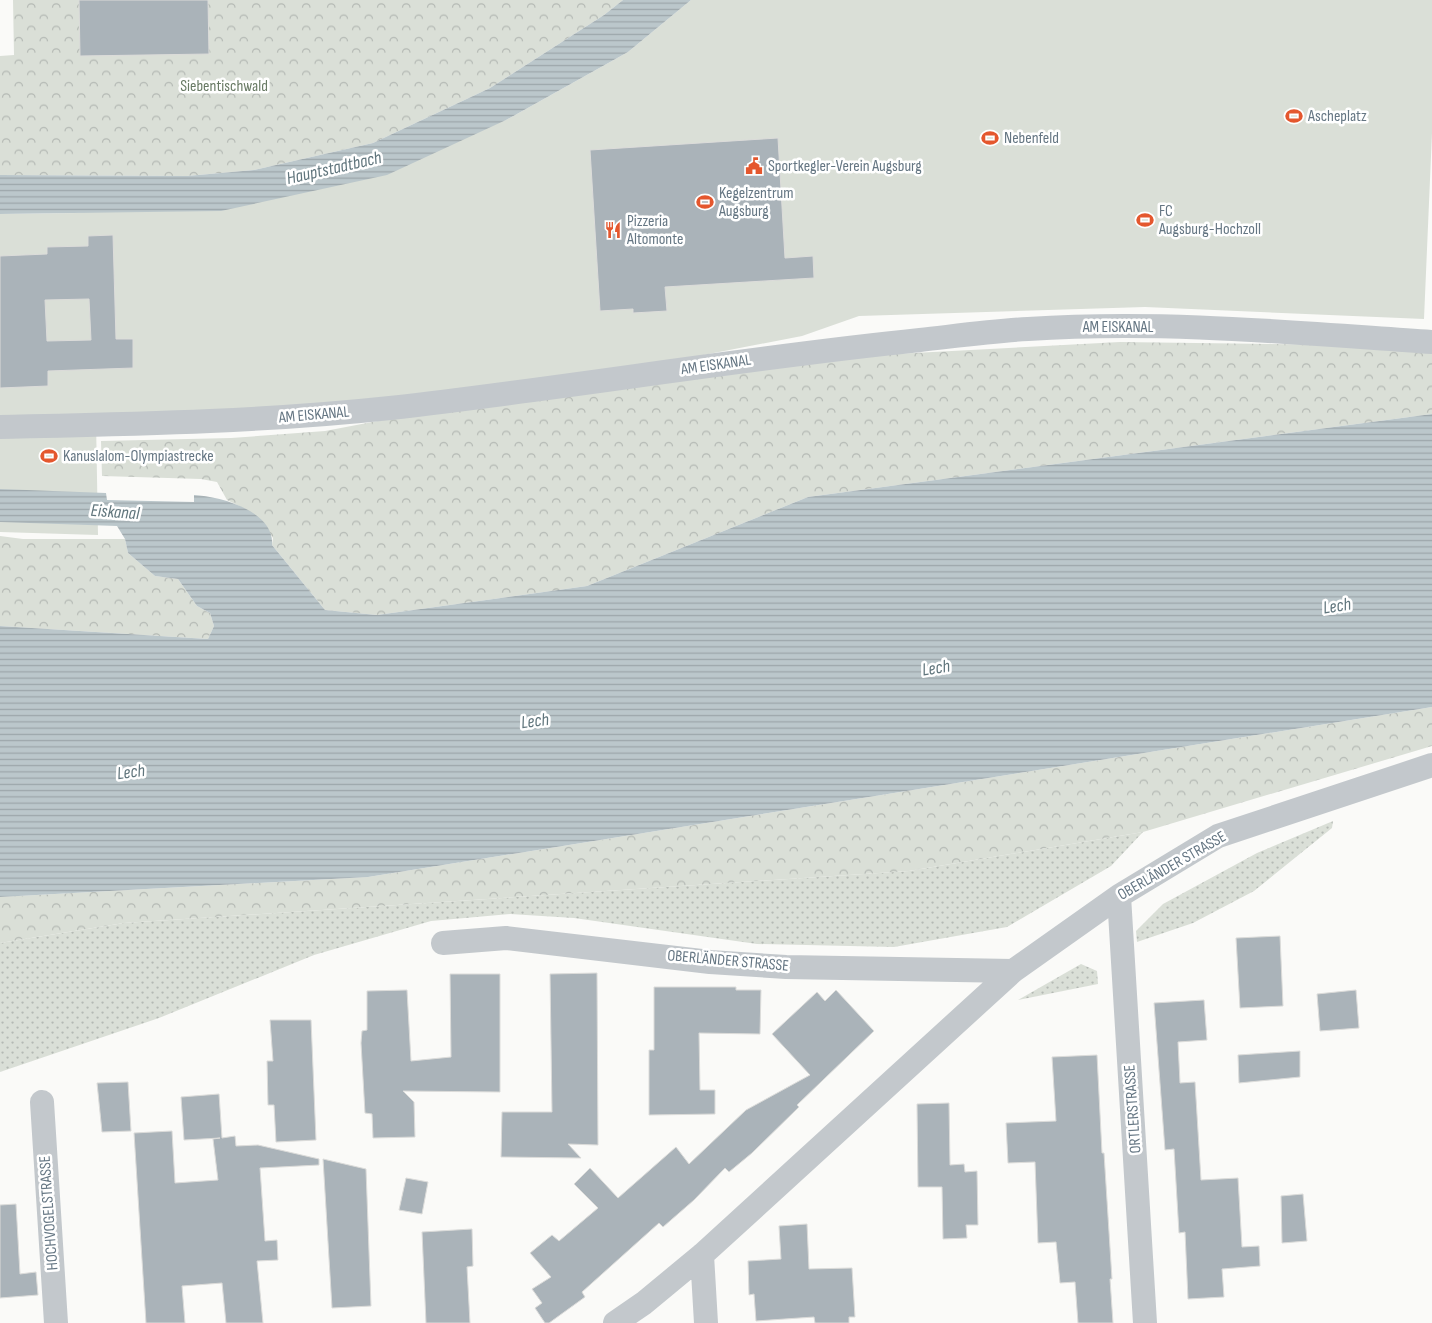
<svg xmlns="http://www.w3.org/2000/svg" width="1432" height="1323" font-family="'Sofia Sans Condensed',sans-serif">
	<style>
		.grass { fill: url(#grass-dots) }
		.forest { fill: url(#forest-crowns) }
		.park { fill: #dadfd7 }
		.water { fill: url(#water-rules) }
		.building { fill: #aab3b9; stroke: #dcdcda; fill-rule: evenodd }
		.lines { fill: none; stroke-linecap: round; stroke-linejoin: round }
		.minor { stroke: #c3c8cc; stroke-width: 24 }
		.labels { text-anchor: middle; dominant-baseline: central; stroke-width: 5; stroke-linejoin: round; paint-order: stroke }
		.park-label { font-size: 16px; fill: #687a64; stroke: #fff }
		.poi-label { font-size: 16px; fill: #657683; stroke: #fff; text-anchor: start }
		.street-label { font-size: 16px; fill: #657683; stroke: #fff }
		.water-label { font-size: 18px; font-style: italic; fill: #60757c; stroke: #fff }
	</style>
	<defs>
		<pattern id="grass-dots" width="8" height="8" patternUnits="userSpaceOnUse" patternTransform="scale(1.25)"><rect width="8" height="8" fill="#dadfd7"/><path d="M2 2h.1M6 6h.1" fill="none" stroke="#b4b9b4" stroke-width="1.8" stroke-linecap="round"/></pattern>
		<pattern id="forest-crowns" width="20" height="18" patternUnits="userSpaceOnUse" patternTransform="scale(1.25)"><rect width="20" height="18" fill="#dadfd7"/><path d="M2 6a3 3 0 1 1 6 0M12 15a3 3 0 1 1 6 0" fill="none" stroke="#b4b9b4"/></pattern>
		<pattern id="water-rules" width="6" height="5" patternUnits="userSpaceOnUse" patternTransform="scale(1.25)"><rect width="6" height="5" fill="#bbc7cb"/><path d="M0 2.5h6" fill="none" stroke="#9ca6aa"/></pattern>
	</defs>
	<rect width="100%" height="100%" fill="#fafaf8"/>
	<path class="grass" d="M 1333,821 L 1332,828 L 1254,891 L 1193,923 L 1137,942 L 1136,931 L 1163,904 L 1257,853 Z
		M 1143,832 L 1111,866 L 1007,927 L 894,947 L 757,944 L 574,918 L 510,914 L 431,921 L 314,955 L 159,1018 L 0,1072 L 0,943 L 124,923 L 909,871 Z
		M 1081,964 L 1097,971 L 1098,984 L 1018,1000 Z"/>
	<path class="forest" d="M 13,0 L 79,0 L 81,56 L 144,55 L 143,0 L 623,0 L 604,15 L 490,88 L 373,143 L 254,170 L 187,176 L 0,175 L 0,56 L 14,55 Z
		M 1120,342 L 1432,346 L 1432,414 L 808,497 L 587,586 L 377,615 L 325,610 L 272,545 L 273,538 L 262,522 L 245,509 L 227,500 L 217,482 L 201,479 L 102,476 L 101,441 L 231,438 L 325,431 L 430,411 L 857,356 Z
		M 0,536 L 23,539 L 125,539 L 128,553 L 155,576 L 178,579 L 197,606 L 210,613 L 214,626 L 208,639 L 0,626 Z
		M 1432,707 L 1432,746 L 1143,832 L 909,871 L 124,923 L 0,943 L 0,897 L 368,877 Z"/>
	<path class="park" d="M 691,0 L 1432,0 L 1432,133 L 1424,319 L 1145,307 L 859,316 L 802,336 L 580,379 L 306,414 L 96,420 L 98,535 L 0,532 L 0,214 L 78,213 L 506,120 L 628,52 Z"/>
	<path class="water" d="M 623,0 L 691,0 L 628,52 L 506,120 L 387,175 L 221,211 L 0,214 L 0,175 L 187,176 L 254,170 L 373,143 L 490,88 L 604,15 Z
		M 1432,414 L 1432,707 L 368,877 L 0,897 L 0,626 L 208,639 L 214,626 L 210,613 L 197,606 L 178,579 L 155,576 L 128,553 L 125,539 L 117,526 L 0,522 L 0,489 L 106,493 L 107,500 L 194,502 L 194,495 C 219,496 275,511 272,545 L 325,610 L 377,615 L 587,586 L 808,497 Z"/>
	<path class="building" d="M 79,0 L 208,0 L 209,54 L 80,56 Z
		M 778,138 L 785,258 L 813,256 L 814,278 L 665,287 L 667,311 L 633,313 L 633,309 L 600,311 L 590,150 Z
		M 113,235 L 116,339 L 133,339 L 133,368 L 48,371 L 48,386 L 0,388 L 0,256 L 47,254 L 47,247 L 88,246 L 88,236 ZM 89,299 L 91,340 L 47,341 L 45,300 Z
		M 1280,936 L 1283,1006 L 1240,1008 L 1236,938 Z
		M 597,973 L 598,1145 L 568,1144 L 581,1158 L 501,1157 L 502,1112 L 552,1112 L 550,974 Z
		M 450,974 L 500,974 L 500,1092 L 403,1091 L 414,1102 L 415,1137 L 373,1138 L 372,1114 L 365,1113 L 361,1043 L 362,1031 L 367,1030 L 367,991 L 407,990 L 411,1061 L 451,1057 Z
		M 654,987 L 736,987 L 736,990 L 761,990 L 760,1034 L 699,1033 L 700,1090 L 715,1090 L 715,1114 L 649,1115 L 649,1050 L 654,1050 Z
		M 836,990 L 874,1031 L 797,1105 L 799,1107 L 752,1153 L 729,1172 L 725,1168 L 694,1200 L 663,1227 L 659,1223 L 582,1292 L 585,1297 L 549,1323 L 545,1323 L 535,1308 L 542,1303 L 532,1289 L 551,1277 L 530,1253 L 552,1235 L 559,1241 L 598,1208 L 574,1184 L 590,1168 L 618,1198 L 676,1147 L 689,1164 L 746,1110 L 810,1075 L 772,1034 L 817,992 L 825,1001 Z
		M 1356,990 L 1359,1028 L 1320,1031 L 1317,994 Z
		M 1204,1000 L 1207,1040 L 1178,1042 L 1180,1083 L 1195,1082 L 1201,1180 L 1238,1178 L 1242,1247 L 1259,1246 L 1260,1266 L 1222,1269 L 1224,1297 L 1188,1299 L 1185,1232 L 1179,1233 L 1174,1149 L 1165,1150 L 1154,1003 Z
		M 270,1020 L 311,1020 L 316,1140 L 276,1142 L 274,1105 L 268,1105 L 267,1061 L 273,1061 Z
		M 1300,1051 L 1300,1077 L 1239,1083 L 1238,1055 Z
		M 1097,1055 L 1102,1153 L 1104,1153 L 1112,1279 L 1110,1279 L 1113,1323 L 1078,1323 L 1075,1282 L 1060,1283 L 1056,1242 L 1038,1243 L 1035,1162 L 1008,1163 L 1006,1123 L 1056,1121 L 1052,1057 Z
		M 128,1082 L 131,1131 L 102,1132 L 97,1083 Z
		M 219,1094 L 222,1138 L 235,1136 L 236,1146 L 258,1145 L 319,1159 L 319,1165 L 260,1168 L 265,1241 L 277,1240 L 278,1260 L 257,1261 L 263,1323 L 226,1323 L 222,1283 L 182,1286 L 185,1323 L 146,1323 L 134,1133 L 172,1131 L 175,1183 L 218,1180 L 213,1139 L 220,1138 L 184,1140 L 181,1097 Z
		M 949,1103 L 950,1165 L 964,1164 L 965,1172 L 977,1171 L 978,1225 L 966,1225 L 967,1238 L 943,1239 L 942,1187 L 918,1187 L 917,1104 Z
		M 323,1159 L 366,1169 L 371,1306 L 332,1308 Z
		M 406,1178 L 428,1182 L 422,1214 L 399,1210 Z
		M 1303,1194 L 1307,1241 L 1282,1243 L 1281,1196 Z
		M 16,1204 L 20,1274 L 36,1272 L 38,1295 L 0,1298 L 0,1205 Z
		M 807,1224 L 809,1269 L 852,1268 L 855,1317 L 849,1317 L 849,1323 L 815,1323 L 814,1317 L 756,1321 L 754,1294 L 749,1295 L 748,1261 L 781,1259 L 779,1226 Z
		M 472,1229 L 473,1266 L 467,1267 L 470,1323 L 426,1323 L 422,1232 Z"/>
	<g class="lines">
		<path class="minor" d="M 0,427 C 130,424 260,422 390,408 C 567,388 743,358 920,340 C 956,336 992,331 1028,329 C 1162,320 1298,333 1432,342
			M 1119,896 L 1145,1323
			M 443,943 L 506,938 L 710,962 L 786,967 L 1013,971
			M 42,1102 L 56,1323
			M 702,1255 L 706,1323
			M 615,1323 L 644,1303 L 702,1255 L 1013,971 L 1119,896 L 1218,836 L 1432,765"/>
	</g>
	<defs>
		<g id="stadium-bare" transform="scale(1.35)"><path d="M0-5a6.5 5 0 1 0 0 10a6.5 5 0 1 0 0-10ZM-3.5-1.8h7v3.6h-7Z" fill="#e4572e" stroke="#fff" stroke-width="2.5" paint-order="stroke"/></g>
		<g id="civic-bare" transform="scale(1.35)"><path d="M-.6-6.5H3V-4.5H.6V-3L4-1V1h2V6H-6V1h2V-1L-.6-3ZM-1.2 2.5V6h2.4V2.5Z" fill="#e4572e" stroke="#fff" stroke-width="2.5" paint-order="stroke"/></g>
		<g id="restaurant-bare" transform="scale(1.35)"><path d="M-5-6h1v4h1v-4h1v4h1v-4h1v5L-1.5 .5V6h-2V.5L-5-1ZM5-6V6H3V1.5H1.5Q1.5-4 5-6Z" fill="#e4572e" stroke="#fff" stroke-width="2.5" paint-order="stroke"/></g>
	</defs>
	<g fill-rule="evenodd">
		<use href="#stadium-bare" x="1294" y="116"/>
		<use href="#stadium-bare" x="990" y="138"/>
		<use href="#civic-bare" x="754" y="166"/>
		<use href="#stadium-bare" x="705" y="202"/>
		<use href="#stadium-bare" x="1145" y="220"/>
		<use href="#restaurant-bare" x="613" y="230"/>
		<use href="#stadium-bare" x="49" y="456"/>
	</g>
	<g class="labels">
		<g class="park-label">
			<text x="224" y="86">Siebentischwald</text>
		</g>
		<g class="poi-label">
			<text x="1308" y="116">Ascheplatz</text>
			<text x="1004" y="138">Nebenfeld</text>
			<text x="768" y="166">Sportkegler-Verein Augsburg</text>
			<text x="719" y="193">Kegelzentrum<tspan x="719" dy="18">Augsburg</tspan></text>
			<text x="1159" y="211">FC<tspan x="1159" dy="18">Augsburg-Hochzoll</tspan></text>
			<text x="627" y="221">Pizzeria<tspan x="627" dy="18">Altomonte</tspan></text>
			<text x="63" y="456">Kanuslalom-Olympiastrecke</text>
		</g>
		<g class="street-label">
			<text x="1118" y="327">AM EISKANAL</text>
			<text transform="translate(716 365) rotate(-8)">AM EISKANAL</text>
			<text transform="translate(314 415) rotate(-5)">AM EISKANAL</text>
			<text transform="translate(1172 866) rotate(-30)">OBERLÄNDER STRASSE</text>
			<text transform="translate(728 961) rotate(5)">OBERLÄNDER STRASSE</text>
			<text transform="translate(1133 1109) rotate(-94)">ORTLERSTRASSE</text>
			<text transform="translate(49 1213) rotate(-94)">HOCHVOGELSTRASSE</text>
		</g>
		<g class="water-label">
			<text transform="translate(334 168) rotate(-13)">Hauptstadtbach</text>
			<text transform="translate(115 512) rotate(4)">Eiskanal</text>
			<text transform="translate(1337 606) rotate(-9)">Lech</text>
			<text transform="translate(936 668) rotate(-9)">Lech</text>
			<text transform="translate(535 721) rotate(-7)">Lech</text>
			<text transform="translate(131 772) rotate(-7)">Lech</text>
		</g>
	</g>
</svg>
